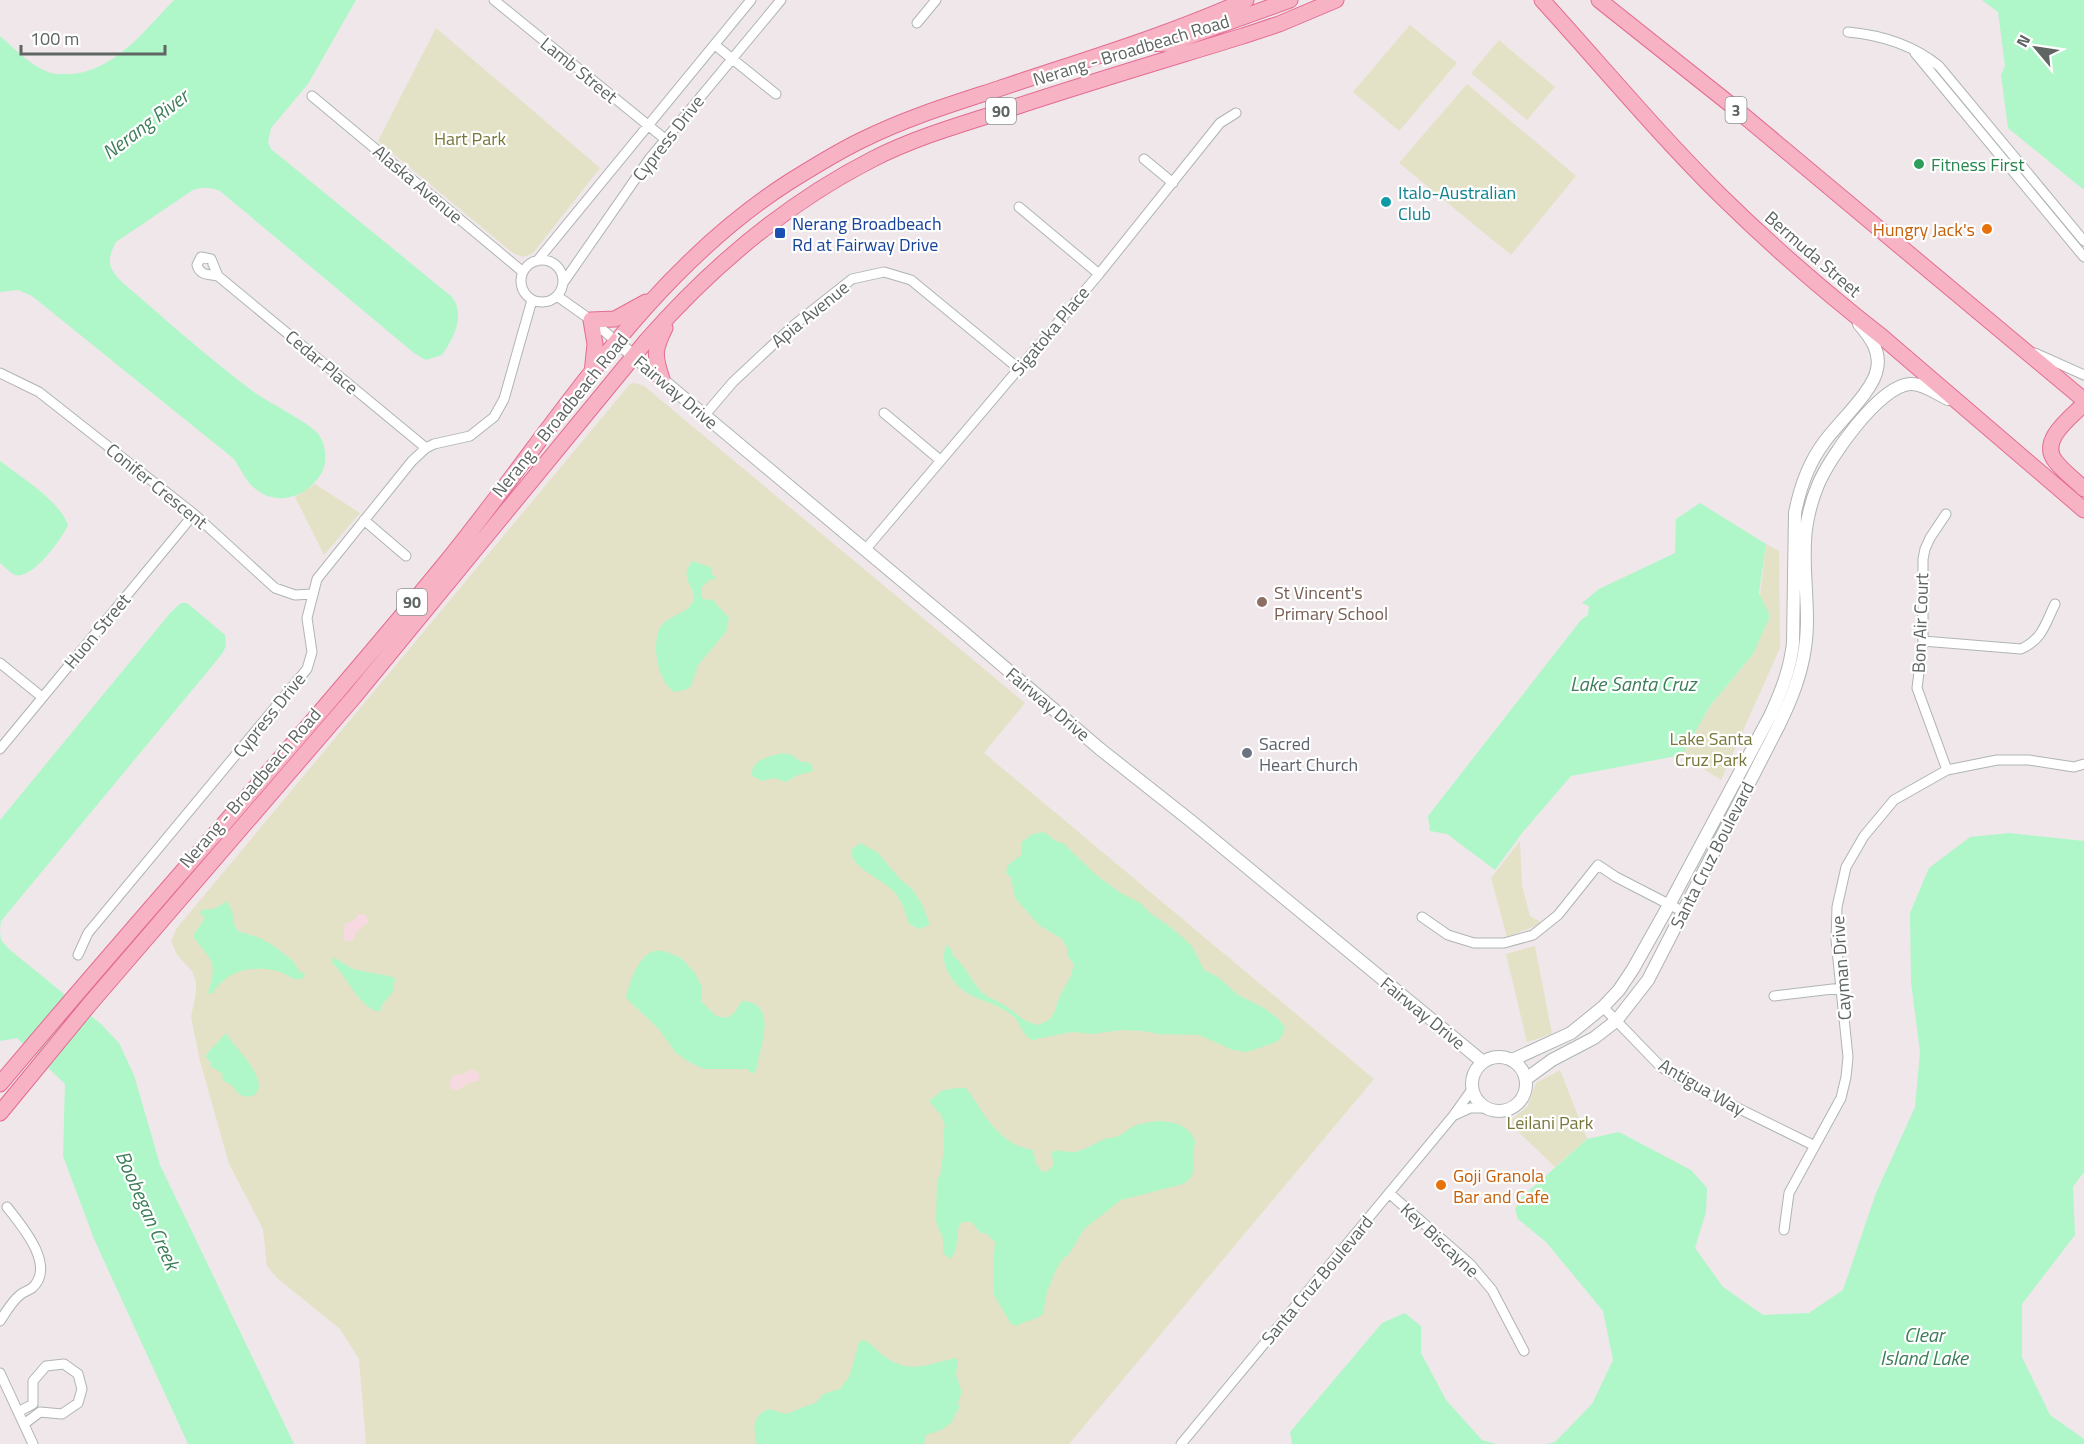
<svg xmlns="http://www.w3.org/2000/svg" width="2084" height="1444" font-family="'Titillium Web',sans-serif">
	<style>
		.green { fill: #e4e2c6 }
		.sand { fill: #f7d9e2 }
		.water { fill: #aff7c9 }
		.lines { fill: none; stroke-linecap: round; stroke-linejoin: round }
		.minor-casing { stroke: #afb5b3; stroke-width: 11 }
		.tertiary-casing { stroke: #afb5b3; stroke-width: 14 }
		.primary-casing { stroke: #e46b95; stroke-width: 17 }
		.minor { stroke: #fff; stroke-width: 9 }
		.tertiary { stroke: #fff; stroke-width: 12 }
		.primary { stroke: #f7b3c3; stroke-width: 15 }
		.leisure-dot { fill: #2e9e5b; stroke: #fff; stroke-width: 2 }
		.culture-dot { fill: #0f9aa8; stroke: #fff; stroke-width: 2 }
		.food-dot { fill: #e8710a; stroke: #fff; stroke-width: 2 }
		.transit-dot { fill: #1a4fb4; stroke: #fff; stroke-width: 2 }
		.education-dot { fill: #8d6e63; stroke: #fff; stroke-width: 2 }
		.worship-dot { fill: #6b7280; stroke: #fff; stroke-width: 2 }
		.labels { text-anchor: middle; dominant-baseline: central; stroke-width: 4.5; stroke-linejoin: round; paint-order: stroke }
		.shield { fill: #fff; stroke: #8e9391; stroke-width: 1.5 }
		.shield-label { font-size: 16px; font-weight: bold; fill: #5e6562 }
		.street-label { font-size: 18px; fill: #5e6562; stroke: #fff }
		.park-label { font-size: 18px; fill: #78773a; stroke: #fff }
		.leisure-label { font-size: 18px; fill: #27864d; stroke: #fff; text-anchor: start }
		.culture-label { font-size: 18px; fill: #0d838f; stroke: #fff; text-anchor: start }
		.transit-label { font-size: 18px; fill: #164399; stroke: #fff; text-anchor: start }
		.food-label { font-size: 18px; fill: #c56008; stroke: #fff; text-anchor: end }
		.education-label { font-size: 18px; fill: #785e54; stroke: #fff; text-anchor: start }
		.worship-label { font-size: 18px; fill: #5b616d; stroke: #fff; text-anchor: start }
		.water-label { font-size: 20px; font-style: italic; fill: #3c7e59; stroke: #fff }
	</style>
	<rect width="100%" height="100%" fill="#efe7e9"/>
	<path class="green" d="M 1410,25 L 1457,63 L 1399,131 L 1353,92 Z
		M 436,28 L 600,168 L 533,253 L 523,257 L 513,253 L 378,141 Z
		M 1499,40 L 1555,87 L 1527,120 L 1471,73 Z
		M 1467,84 L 1576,176 L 1511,255 L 1399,163 Z
		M 635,383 L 644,386 L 1025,703 L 984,753 L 1374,1079 L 1069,1444 L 366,1444 L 359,1359 L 340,1329 L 277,1278 L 267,1266 L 263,1229 L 229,1164 L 200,1061 L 191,1017 L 196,993 L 196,981 L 192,971 L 177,955 L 171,941 L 177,928 L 630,384 Z
		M 315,484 L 360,513 L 324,555 L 295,497 Z
		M 1766,544 L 1779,551 L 1780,648 L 1721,780 L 1682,755 L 1710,706 L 1753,654 Z
		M 1520,841 L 1522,885 L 1530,916 L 1543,923 L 1507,937 L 1491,878 Z
		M 1535,946 L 1552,1034 L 1527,1042 L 1506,954 Z
		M 1560,1070 L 1587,1139 L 1555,1167 L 1508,1122 L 1527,1107 L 1536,1083 Z"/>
	<path class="sand" d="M 359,914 L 365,914 L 369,922 L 358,930 L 352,941 L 346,941 L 343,936 L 345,924 L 352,921 Z
		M 471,1069 L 480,1074 L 478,1081 L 468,1083 L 459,1090 L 451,1089 L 449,1083 L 453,1076 L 464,1074 Z"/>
	<path class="water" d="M 174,0 L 356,0 L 308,84 L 271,128 L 268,142 L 271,149 L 452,297 C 466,315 453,339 442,355 L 426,360 L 414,353 L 220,191 C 210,187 203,187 193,190 L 116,242 C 106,261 108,268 123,283 C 165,319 206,356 250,389 C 264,401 311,423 319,435 C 326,445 328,463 321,474 C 306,498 275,508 252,486 C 245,479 240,468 234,459 L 32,296 L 18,290 L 0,292 L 0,36 C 15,49 30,65 48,72 C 53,74 57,74 62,74 C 110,77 144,31 174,0 Z
		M 1982,0 L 2084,0 L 2084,190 L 2008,128 L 2001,75 L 2005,66 L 1998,12 Z
		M 0,461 C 22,478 58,499 68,525 C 62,539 32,580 15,575 C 10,573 4,566 0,563 Z
		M 1700,503 L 1766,544 L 1759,593 L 1770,616 L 1753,654 L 1710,706 L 1682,755 L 1571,776 L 1522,833 L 1495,870 L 1447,834 L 1430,831 L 1428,816 L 1581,620 L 1588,615 L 1589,606 L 1582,603 L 1599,589 L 1675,553 L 1676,519 Z
		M 693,561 L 712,568 L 712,574 L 716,577 L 713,580 L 710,579 L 702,587 L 701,597 L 706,600 L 712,599 L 729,618 L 726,632 L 698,665 L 691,686 L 685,690 L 675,692 C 657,683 650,640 662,625 C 670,615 686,614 692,603 C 701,589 675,580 693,561 Z
		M 181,603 L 187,603 L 225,635 L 226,646 L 222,654 L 1,921 L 0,929 L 0,820 L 171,612 Z
		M 782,753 L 792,755 L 801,762 L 808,762 L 812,765 L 813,771 L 798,775 L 786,782 L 774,778 L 762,781 L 752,776 C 751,759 769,757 782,753 Z
		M 1041,832 L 1046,833 L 1055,841 L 1063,843 L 1095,874 L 1119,892 L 1140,903 L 1150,913 L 1173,929 L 1192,946 L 1204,970 L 1218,977 L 1238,995 L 1264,1008 L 1279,1019 L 1285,1028 L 1281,1038 L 1276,1042 L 1247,1052 L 1233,1050 L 1199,1035 L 1158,1034 L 1143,1031 L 1122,1030 L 1093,1034 L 1072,1032 L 1032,1040 C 1021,1035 1021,1022 1012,1015 C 989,997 963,1002 948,972 C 943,963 943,955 946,945 L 952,950 L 953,956 C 965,964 971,982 982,992 C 987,998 996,1000 1002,1004 C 1017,1012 1020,1021 1038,1025 L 1049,1020 L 1054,1013 L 1060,995 L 1070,978 L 1074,965 L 1067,954 L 1067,948 L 1062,939 L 1039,925 L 1015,898 L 1011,878 L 1006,873 L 1008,865 L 1021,855 L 1021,843 L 1031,835 Z
		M 2009,833 L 2084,841 L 2084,1172 L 2073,1187 L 2075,1235 L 2022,1304 L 2022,1357 L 2050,1415 L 2084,1439 L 2084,1444 L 1546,1444 L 1555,1442 L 1592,1404 L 1613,1360 L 1603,1311 L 1546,1242 L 1518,1219 L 1515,1209 L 1522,1197 L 1587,1139 L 1619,1132 L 1691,1170 L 1707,1188 L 1706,1212 L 1695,1248 L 1723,1287 L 1763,1315 L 1809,1313 L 1843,1290 L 1876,1193 L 1915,1107 L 1920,1052 L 1911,982 L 1910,913 L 1929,868 L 1970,837 Z
		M 860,843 L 877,852 L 901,880 L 913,890 L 922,904 L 930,925 L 919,929 L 909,924 C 905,913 903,902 895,893 C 884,879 850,869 851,850 Z
		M 227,901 L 232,911 L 234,924 L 238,931 L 260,938 L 274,946 L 292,960 L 300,972 L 305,974 L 302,979 C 292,981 289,975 280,972 C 276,970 270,970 266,969 C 242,967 225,974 212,994 L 208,993 C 218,959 212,963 193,936 L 205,918 L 200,913 L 203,909 C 212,911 219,907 227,901 Z
		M 0,932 L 1,940 L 10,950 L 101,1024 L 119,1043 L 134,1075 L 160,1165 L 294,1444 L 188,1444 L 94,1239 L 63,1156 L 65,1084 L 17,1038 L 0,1041 Z
		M 664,951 L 681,958 L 695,973 L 702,987 L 701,1001 L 716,1016 L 727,1018 L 735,1012 L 742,1001 C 781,1002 758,1052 756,1071 L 752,1074 L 747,1069 L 704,1069 L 687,1061 L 676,1053 L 658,1028 L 630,1002 L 626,997 C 629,984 637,960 650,953 C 654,950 659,951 664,951 Z
		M 333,957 L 353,969 L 393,977 L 395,979 L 393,992 L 382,1005 L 380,1012 C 358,1008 347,975 332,963 Z
		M 226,1033 C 231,1044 273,1081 254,1095 C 250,1098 245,1096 240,1095 L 230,1084 L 223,1081 L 222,1073 L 210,1066 L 211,1063 L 205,1056 Z
		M 958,1088 L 966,1088 C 984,1112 998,1145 1033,1150 L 1036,1163 L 1042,1172 L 1048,1171 L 1054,1164 L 1051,1152 C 1060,1148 1070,1155 1082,1150 C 1090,1147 1098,1141 1107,1138 C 1110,1138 1113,1138 1116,1137 C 1122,1135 1127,1130 1132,1127 C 1151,1119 1183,1117 1194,1138 C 1197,1144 1192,1150 1193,1156 C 1195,1168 1194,1178 1183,1184 L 1121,1200 L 1084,1229 L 1069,1254 L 1062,1260 L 1055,1272 L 1047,1292 L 1043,1314 C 1035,1321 1025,1320 1017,1326 L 1011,1324 L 994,1295 L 993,1269 L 995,1242 L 987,1234 L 981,1233 L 971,1222 L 962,1222 L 959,1225 C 956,1237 959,1251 950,1259 L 943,1253 L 943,1239 L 936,1221 L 937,1179 L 940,1176 L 944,1148 L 943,1133 L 945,1126 L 941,1115 L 929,1101 L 943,1090 Z
		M 1405,1313 L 1421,1326 L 1421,1353 L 1446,1400 L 1482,1440 L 1496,1444 L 1292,1444 L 1290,1432 L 1382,1323 Z
		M 863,1340 C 871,1342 878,1352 885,1357 C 912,1375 927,1364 955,1358 L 958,1360 L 956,1375 L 962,1392 L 958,1402 L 959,1408 L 951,1423 L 941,1430 L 926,1435 L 924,1444 L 757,1444 C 753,1429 752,1415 769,1409 L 786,1414 L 817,1402 L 823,1394 L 840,1389 L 850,1375 L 859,1342 Z"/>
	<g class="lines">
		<g class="minor-casing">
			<path id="minor" d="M 494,0 L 665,139
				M 917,23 L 936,0
				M 1848,32 C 1881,35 1913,45 1939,66 L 2084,241
				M 715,45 L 776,94
				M 1915,53 L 2084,257
				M 312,96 L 523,272
				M 1144,159 L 1173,183
				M 1019,207 L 1099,274
				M521 281a21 21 0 1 1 42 0a21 21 0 1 1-42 0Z
				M 537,261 L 751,0
				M 218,276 C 209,274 200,276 197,265 L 201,257 L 211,259 L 218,276 L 426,448
				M 563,283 L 650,158 L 781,0
				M 557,296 L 591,320 L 617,342
				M 2035,353 L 2084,375
				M 0,373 L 39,392 L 194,514 L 275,588 L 295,595 L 312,594
				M 884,413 L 940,460
				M 704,416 L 733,382 L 794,325 L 852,279 L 884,272 L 911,280 L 1018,368
				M 1946,514 L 1930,538 L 1925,549 L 1923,559 L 1923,641 L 1917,688 L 1947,770
				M 364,520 L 406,556
				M 865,550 L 1099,274 L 1220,123 L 1236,113
				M 1923,641 L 2021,649 C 2043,639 2045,624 2055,604
				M 0,663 L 42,697
				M 0,749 L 194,514
				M 1422,917 L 1448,935 L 1474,943 L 1504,943 L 1533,935 L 1558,915 L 1598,865 L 1616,877 L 1682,911
				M 78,955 L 88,933 L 307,669 L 312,652 L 307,618 L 317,579 L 412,461 L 426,448 L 434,444 L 470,436 L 494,417 L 504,399 L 532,300
				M 1774,996 L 1841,988
				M 1603,1007 L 1661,1067 L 1693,1086 L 1815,1146
				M 1455,1115 L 1470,1108 L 1487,1108
				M 1389,1193 L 1471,1265 L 1492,1290 L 1524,1351
				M 1784,1230 L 1789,1193 L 1841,1098 L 1846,1077 L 1848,1057 L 1836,940 L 1837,907 L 1846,867 L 1864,836 L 1894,800 L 1947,770 L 1997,760 L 2029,760 L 2074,767 L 2084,764
				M 0,1321 C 6,1312 12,1301 20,1295 C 23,1292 28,1291 32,1288 C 57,1266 21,1225 7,1207
				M 0,1373 L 33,1444
				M 18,1412 L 33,1404 L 33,1381 L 46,1366 L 64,1364 L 78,1374 L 82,1389 L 78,1403 L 62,1414 L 40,1412 L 24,1424
				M 1181,1444 L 1453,1116 L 1473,1088"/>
		</g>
		<g class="tertiary-casing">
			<path id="tertiary" d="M 617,342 L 961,630 L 1100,749 L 1191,821 L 1483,1062
				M1472 1084a27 27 0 1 1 54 0a27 27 0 1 1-54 0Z
				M 1512,1060 L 1571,1033 L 1603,1007 L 1619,990 L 1633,969 L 1669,905 L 1770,716 C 1781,692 1790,670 1793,643 L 1795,513 C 1800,487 1809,462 1825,441 C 1838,423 1874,390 1877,369 C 1881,351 1870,337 1859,324
				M 1526,1079 L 1552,1060 L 1594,1038 L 1616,1021 L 1648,980 L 1779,725 C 1791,700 1801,676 1805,648 C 1811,609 1801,568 1806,529 C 1808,515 1812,499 1818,485 C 1829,458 1879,386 1910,384 C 1923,383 1937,394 1948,399"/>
		</g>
		<g class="primary-casing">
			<path id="primary" d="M 1542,0 C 1602,66 1660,136 1723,198 C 1773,247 1826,293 1881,336 L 2084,510
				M 1599,0 L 1731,105 L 2084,400
				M 1145,43 L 1168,44 L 1290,0
				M 592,373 L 595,344 L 591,320 L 615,319 L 646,302
				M 662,379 C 654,355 654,350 665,328
				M 2084,404 C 2070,418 2038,441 2056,462 C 2064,472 2075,480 2084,489
				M 0,1084 C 146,910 299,742 443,566 C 552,433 641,277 789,182 C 813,167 837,152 862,140 C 906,118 952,104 998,89 C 1081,61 1166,36 1246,0
				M 0,1113 L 88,1006 L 354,697 L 647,340 C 712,266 785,204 873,159 C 916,137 963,124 1009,109 C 1087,83 1165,60 1243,36 L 1279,24 L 1336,0"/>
		</g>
		<use href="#minor" class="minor"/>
		<use href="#tertiary" class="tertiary"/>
		<use href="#primary" class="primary"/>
	</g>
	<circle class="leisure-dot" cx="1919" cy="164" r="6"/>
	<circle class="culture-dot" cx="1386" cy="202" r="6"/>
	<g class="food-dot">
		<circle cx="1987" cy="229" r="6"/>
		<circle cx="1441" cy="1185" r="6"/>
	</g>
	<rect class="transit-dot" x="774" y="227" width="12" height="12" rx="3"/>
	<circle class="education-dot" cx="1262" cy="602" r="6"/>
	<circle class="worship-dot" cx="1247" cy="753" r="6"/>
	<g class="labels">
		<g class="shield">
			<rect x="1725.5" y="97" width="21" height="26" rx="4.5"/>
			<rect x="986" y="98" width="30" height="26" rx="4.5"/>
			<rect x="397" y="589" width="30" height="26" rx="4.5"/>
		</g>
		<g class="shield-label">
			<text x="1736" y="110">3</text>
			<text x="1001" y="111">90</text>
			<text x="412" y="602">90</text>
		</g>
		<g class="street-label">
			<text transform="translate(1131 50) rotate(-17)">Nerang - Broadbeach Road</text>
			<text transform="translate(579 70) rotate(39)">Lamb Street</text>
			<text transform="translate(668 138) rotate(-52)">Cypress Drive</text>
			<text transform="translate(418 184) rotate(40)">Alaska Avenue</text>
			<text transform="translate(1813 254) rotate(41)">Bermuda Street</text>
			<text transform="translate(810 314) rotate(-39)">Apia Avenue</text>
			<text transform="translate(1050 331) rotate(-50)">Sigatoka Place</text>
			<text transform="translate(322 362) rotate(40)">Cedar Place</text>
			<text transform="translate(676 392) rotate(40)">Fairway Drive</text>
			<text transform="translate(560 415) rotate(-51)">Nerang - Broadbeach Road</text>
			<text transform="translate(157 486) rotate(39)">Conifer Crescent</text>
			<text transform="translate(1920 623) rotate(-88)">Bon Air Court</text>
			<text transform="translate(97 631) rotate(-50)">Huon Street</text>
			<text transform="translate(1048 704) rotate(40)">Fairway Drive</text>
			<text transform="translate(269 715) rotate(-51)">Cypress Drive</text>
			<text transform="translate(250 788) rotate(-49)">Nerang - Broadbeach Road</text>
			<text transform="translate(1712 855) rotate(-63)">Santa Cruz Boulevard</text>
			<text transform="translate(1841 968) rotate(-94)">Cayman Drive</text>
			<text transform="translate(1423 1013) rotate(39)">Fairway Drive</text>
			<text transform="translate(1702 1087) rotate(30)">Antigua Way</text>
			<text transform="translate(1440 1240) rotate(43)">Key Biscayne</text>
			<text transform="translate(1317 1280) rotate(-50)">Santa Cruz Boulevard</text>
		</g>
		<g class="park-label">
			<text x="470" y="138">Hart Park</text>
			<text x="1711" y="738">Lake Santa<tspan x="1711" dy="21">Cruz Park</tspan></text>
			<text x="1550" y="1122">Leilani Park</text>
		</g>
		<g class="leisure-label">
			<text x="1931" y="164">Fitness First</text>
		</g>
		<g class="culture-label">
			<text x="1398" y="192">Italo-Australian<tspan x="1398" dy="21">Club</tspan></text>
		</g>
		<g class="transit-label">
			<text x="792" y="223">Nerang Broadbeach<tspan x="792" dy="21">Rd at Fairway Drive</tspan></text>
		</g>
		<g class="food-label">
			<text x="1975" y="229">Hungry Jack's</text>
			<text x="1453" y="1175" text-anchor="start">Goji Granola<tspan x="1453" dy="21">Bar and Cafe</tspan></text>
		</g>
		<g class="education-label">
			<text x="1274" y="592">St Vincent's<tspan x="1274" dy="21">Primary School</tspan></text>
		</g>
		<g class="worship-label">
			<text x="1259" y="743">Sacred<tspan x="1259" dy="21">Heart Church</tspan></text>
		</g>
		<g class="water-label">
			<text transform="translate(145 124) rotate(-37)">Nerang River</text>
			<text x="1633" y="683">Lake Santa Cruz</text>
			<text transform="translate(148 1210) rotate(66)">Boobegan Creek</text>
			<text x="1924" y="1334">Clear<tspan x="1924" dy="23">Island Lake</tspan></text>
		</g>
	</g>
	<g transform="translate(2036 48) rotate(299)" stroke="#ffffff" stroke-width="4.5" paint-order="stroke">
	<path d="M0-4.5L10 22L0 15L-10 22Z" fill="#5e6562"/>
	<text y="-9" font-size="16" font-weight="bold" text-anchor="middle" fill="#5e6562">N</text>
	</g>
	<path d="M21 45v9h144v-9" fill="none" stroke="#5e6562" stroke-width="3"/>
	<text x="30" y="45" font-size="18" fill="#5e6562" stroke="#ffffff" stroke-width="4.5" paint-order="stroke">100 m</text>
</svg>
